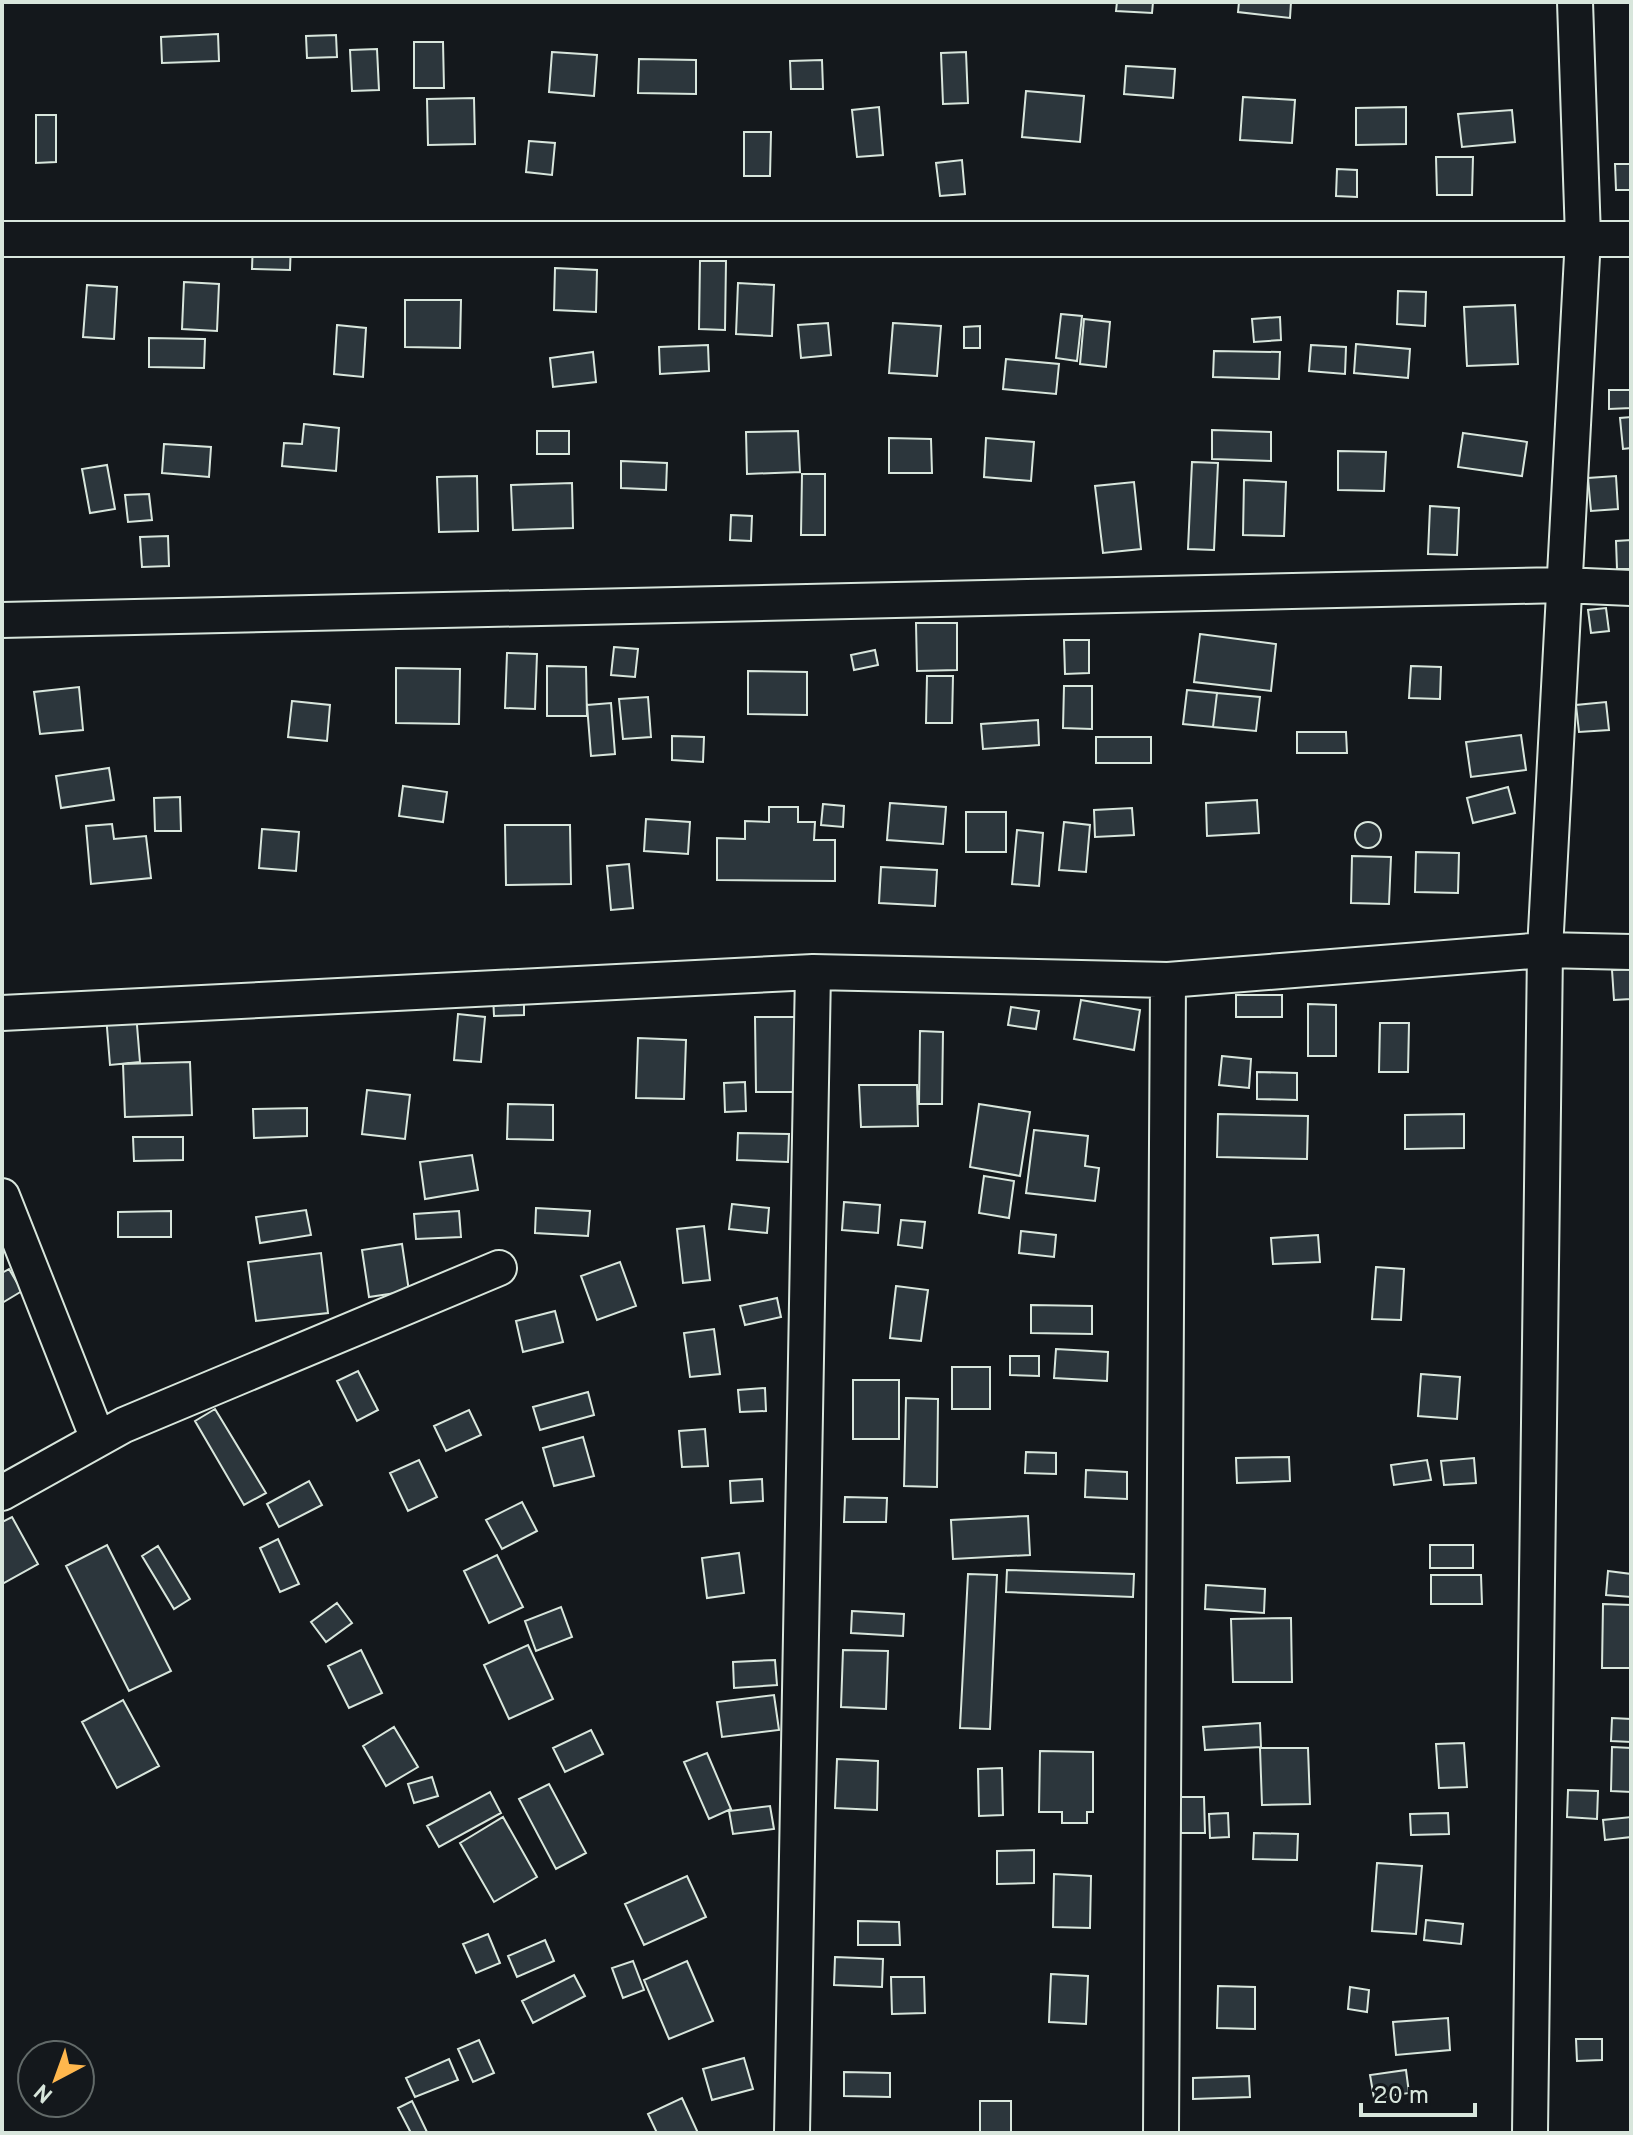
<svg xmlns="http://www.w3.org/2000/svg" width="1633" height="2135" font-family="Overpass,sans-serif">
	<style>
		.building { fill: #2c363c; stroke: #d8e6dc; stroke-width: 2 }
		.lines { fill: none; stroke-linecap: round; stroke-linejoin: round }
		.minor-casing { stroke: #d8e6dc; stroke-width: 38 }
		.minor { stroke: #14181c; stroke-width: 34 }
	</style>
	<rect width="100%" height="100%" fill="#14181c"/>
	<path class="building" d="M 1117,2 L 1153,2 L 1152,13 L 1116,11 Z
		M 1239,2 L 1291,2 L 1290,18 L 1238,12 Z
		M 218,34 L 219,61 L 162,63 L 161,37 Z
		M 336,35 L 337,57 L 307,58 L 306,36 Z
		M 414,42 L 443,42 L 444,88 L 414,88 Z
		M 377,49 L 379,90 L 352,91 L 350,50 Z
		M 552,52 L 597,55 L 594,96 L 549,92 Z
		M 966,52 L 968,103 L 943,104 L 941,53 Z
		M 639,59 L 696,60 L 696,94 L 638,93 Z
		M 822,60 L 823,89 L 791,89 L 790,61 Z
		M 1126,66 L 1175,69 L 1173,98 L 1124,94 Z
		M 1026,91 L 1084,96 L 1080,142 L 1022,137 Z
		M 1243,97 L 1295,100 L 1292,143 L 1240,140 Z
		M 474,98 L 475,144 L 428,145 L 427,99 Z
		M 879,107 L 883,155 L 857,157 L 852,110 Z
		M 1406,107 L 1406,144 L 1356,145 L 1356,108 Z
		M 1512,110 L 1515,142 L 1462,147 L 1458,114 Z
		M 36,115 L 56,115 L 56,162 L 36,163 Z
		M 744,132 L 771,132 L 770,176 L 744,176 Z
		M 529,141 L 555,143 L 552,175 L 526,172 Z
		M 1436,157 L 1473,157 L 1472,195 L 1437,195 Z
		M 962,160 L 965,194 L 940,196 L 936,163 Z
		M 1615,164 L 1631,164 L 1631,190 L 1616,190 Z
		M 1337,169 L 1357,170 L 1357,197 L 1336,196 Z
		M 253,241 L 291,242 L 290,270 L 252,269 Z
		M 700,261 L 726,261 L 725,330 L 699,329 Z
		M 555,268 L 597,270 L 596,312 L 554,310 Z
		M 184,282 L 219,284 L 217,331 L 182,329 Z
		M 738,283 L 774,285 L 772,336 L 736,334 Z
		M 87,285 L 117,287 L 114,339 L 83,337 Z
		M 1398,291 L 1426,292 L 1425,326 L 1397,324 Z
		M 405,300 L 461,300 L 460,348 L 405,347 Z
		M 1515,305 L 1518,364 L 1467,366 L 1464,307 Z
		M 1061,314 L 1082,316 L 1077,361 L 1056,358 Z
		M 1280,317 L 1281,340 L 1254,342 L 1252,319 Z
		M 1084,319 L 1110,322 L 1106,367 L 1080,364 Z
		M 828,323 L 831,355 L 801,358 L 798,325 Z
		M 893,323 L 941,326 L 937,376 L 889,373 Z
		M 337,325 L 366,328 L 363,377 L 334,374 Z
		M 980,326 L 980,348 L 964,348 L 964,327 Z
		M 149,338 L 205,339 L 204,368 L 149,367 Z
		M 1356,344 L 1410,349 L 1408,378 L 1354,373 Z
		M 708,345 L 709,371 L 660,374 L 659,347 Z
		M 1311,345 L 1346,347 L 1345,374 L 1309,371 Z
		M 1214,351 L 1280,352 L 1279,379 L 1213,377 Z
		M 593,352 L 596,382 L 553,387 L 550,358 Z
		M 1006,359 L 1059,364 L 1056,394 L 1003,389 Z
		M 1609,390 L 1631,390 L 1631,408 L 1609,409 Z
		M 1631,417 L 1631,448 L 1623,449 L 1620,418 Z
		M 304,424 L 339,428 L 336,471 L 282,466 L 284,443 L 302,444 Z
		M 1212,430 L 1271,432 L 1271,461 L 1212,459 Z
		M 537,431 L 569,431 L 569,454 L 537,454 Z
		M 798,431 L 800,472 L 747,474 L 746,432 Z
		M 1463,433 L 1527,442 L 1522,476 L 1458,467 Z
		M 889,438 L 931,439 L 932,473 L 889,473 Z
		M 986,438 L 1034,442 L 1031,481 L 984,477 Z
		M 164,444 L 211,447 L 209,477 L 162,473 Z
		M 1338,451 L 1386,452 L 1384,491 L 1338,490 Z
		M 621,461 L 667,463 L 666,490 L 621,488 Z
		M 1192,462 L 1218,463 L 1214,550 L 1188,549 Z
		M 107,465 L 115,509 L 90,513 L 82,469 Z
		M 802,474 L 825,474 L 825,535 L 801,535 Z
		M 477,476 L 478,531 L 439,532 L 437,477 Z
		M 1616,476 L 1618,509 L 1591,511 L 1588,478 Z
		M 1244,480 L 1286,482 L 1284,536 L 1243,535 Z
		M 1134,482 L 1141,549 L 1103,553 L 1095,486 Z
		M 572,483 L 573,528 L 513,530 L 511,485 Z
		M 149,494 L 152,520 L 128,522 L 125,495 Z
		M 1430,506 L 1459,508 L 1457,555 L 1428,554 Z
		M 731,515 L 752,516 L 751,541 L 730,540 Z
		M 168,536 L 169,566 L 142,567 L 140,537 Z
		M 1631,540 L 1631,569 L 1617,569 L 1616,541 Z
		M 1606,608 L 1609,631 L 1591,633 L 1588,610 Z
		M 916,623 L 957,623 L 957,670 L 917,671 Z
		M 1200,634 L 1276,644 L 1271,691 L 1194,682 Z
		M 1064,640 L 1089,640 L 1089,673 L 1065,674 Z
		M 614,647 L 638,649 L 635,677 L 611,675 Z
		M 875,650 L 878,665 L 854,670 L 851,655 Z
		M 507,653 L 537,654 L 535,709 L 505,708 Z
		M 547,666 L 586,667 L 587,716 L 547,716 Z
		M 1411,666 L 1441,667 L 1440,699 L 1409,698 Z
		M 396,668 L 460,669 L 459,724 L 396,723 Z
		M 748,671 L 807,672 L 807,715 L 748,714 Z
		M 927,676 L 953,676 L 952,723 L 926,723 Z
		M 1064,686 L 1092,686 L 1092,729 L 1063,728 Z
		M 79,687 L 83,730 L 40,734 L 34,692 Z
		M 1187,690 L 1217,693 L 1213,727 L 1183,724 Z
		M 1217,693 L 1260,697 L 1256,731 L 1213,727 Z
		M 648,697 L 651,737 L 623,739 L 619,699 Z
		M 292,701 L 330,705 L 327,741 L 288,737 Z
		M 1606,702 L 1609,730 L 1579,732 L 1576,705 Z
		M 611,703 L 615,754 L 591,756 L 587,705 Z
		M 1038,720 L 1039,745 L 983,749 L 981,724 Z
		M 1297,732 L 1346,732 L 1347,753 L 1297,753 Z
		M 1521,735 L 1526,770 L 1471,777 L 1466,742 Z
		M 672,736 L 704,737 L 703,762 L 672,760 Z
		M 1096,737 L 1151,737 L 1151,763 L 1096,763 Z
		M 109,768 L 114,800 L 61,808 L 56,776 Z
		M 403,786 L 447,792 L 443,822 L 399,816 Z
		M 1508,787 L 1515,813 L 1473,823 L 1467,798 Z
		M 180,797 L 181,831 L 155,831 L 154,798 Z
		M 1257,800 L 1259,833 L 1207,836 L 1206,803 Z
		M 890,803 L 946,807 L 943,844 L 887,840 Z
		M 823,804 L 844,806 L 843,827 L 821,825 Z
		M 769,807 L 798,807 L 798,822 L 815,822 L 814,840 L 835,840 L 835,881 L 717,880 L 717,838 L 745,839 L 745,821 L 769,822 Z
		M 1132,808 L 1134,835 L 1095,837 L 1094,810 Z
		M 966,812 L 1006,812 L 1006,852 L 966,852 Z
		M 646,819 L 690,822 L 688,854 L 644,851 Z
		M 1064,822 L 1090,825 L 1086,872 L 1059,870 Z
		M1355 835a13 13 0 1 1 26 0a13 13 0 1 1-26 0Z
		M 112,824 L 114,839 L 146,836 L 151,878 L 91,884 L 86,826 Z
		M 505,825 L 570,825 L 571,884 L 506,885 Z
		M 262,829 L 299,832 L 296,871 L 259,868 Z
		M 1017,830 L 1043,833 L 1039,886 L 1012,884 Z
		M 1416,852 L 1459,853 L 1458,893 L 1415,892 Z
		M 1352,856 L 1391,857 L 1389,904 L 1351,903 Z
		M 629,864 L 633,908 L 611,910 L 607,866 Z
		M 881,867 L 937,870 L 935,906 L 879,903 Z
		M 1631,969 L 1631,999 L 1614,1000 L 1612,970 Z
		M 524,994 L 524,1015 L 494,1016 L 493,995 Z
		M 1236,995 L 1282,995 L 1282,1017 L 1236,1017 Z
		M 1081,1000 L 1140,1010 L 1134,1050 L 1074,1039 Z
		M 1308,1004 L 1336,1005 L 1336,1056 L 1308,1056 Z
		M 1011,1007 L 1039,1011 L 1036,1029 L 1008,1025 Z
		M 136,1013 L 140,1062 L 110,1065 L 106,1015 Z
		M 458,1014 L 485,1017 L 481,1062 L 454,1060 Z
		M 755,1017 L 808,1017 L 809,1092 L 756,1092 Z
		M 1380,1023 L 1409,1023 L 1408,1072 L 1379,1072 Z
		M 920,1031 L 943,1032 L 942,1104 L 919,1104 Z
		M 638,1038 L 686,1040 L 684,1099 L 636,1098 Z
		M 1222,1056 L 1251,1059 L 1249,1088 L 1219,1085 Z
		M 190,1062 L 192,1115 L 125,1117 L 123,1064 Z
		M 1257,1072 L 1297,1073 L 1297,1100 L 1257,1099 Z
		M 745,1082 L 746,1111 L 725,1112 L 724,1083 Z
		M 859,1085 L 917,1085 L 918,1126 L 861,1127 Z
		M 367,1090 L 410,1095 L 405,1139 L 362,1134 Z
		M 508,1104 L 553,1105 L 553,1140 L 507,1139 Z
		M 979,1104 L 1030,1112 L 1020,1176 L 970,1167 Z
		M 307,1108 L 307,1136 L 254,1138 L 253,1109 Z
		M 1218,1114 L 1308,1116 L 1307,1159 L 1217,1157 Z
		M 1464,1114 L 1464,1148 L 1405,1149 L 1405,1115 Z
		M 1034,1130 L 1088,1136 L 1085,1166 L 1099,1168 L 1095,1201 L 1026,1193 Z
		M 738,1133 L 789,1134 L 788,1162 L 737,1160 Z
		M 133,1137 L 183,1137 L 183,1160 L 134,1161 Z
		M 472,1155 L 478,1190 L 425,1199 L 420,1162 Z
		M 984,1176 L 1014,1181 L 1009,1218 L 979,1213 Z
		M 844,1202 L 880,1205 L 878,1233 L 842,1230 Z
		M 732,1204 L 769,1208 L 767,1233 L 729,1229 Z
		M 536,1208 L 590,1211 L 588,1236 L 535,1233 Z
		M 306,1210 L 311,1235 L 260,1243 L 256,1217 Z
		M 171,1211 L 171,1237 L 118,1237 L 118,1212 Z
		M 459,1211 L 461,1237 L 416,1239 L 414,1214 Z
		M 901,1220 L 925,1222 L 922,1248 L 898,1245 Z
		M 704,1226 L 710,1280 L 683,1283 L 677,1229 Z
		M 1021,1231 L 1056,1235 L 1054,1257 L 1019,1253 Z
		M 1318,1235 L 1320,1262 L 1273,1264 L 1271,1238 Z
		M 402,1244 L 409,1291 L 369,1297 L 362,1250 Z
		M 321,1253 L 328,1313 L 256,1321 L 248,1262 Z
		M 620,1262 L 636,1306 L 597,1320 L 581,1276 Z
		M 1376,1267 L 1404,1269 L 1401,1320 L 1372,1319 Z
		M 9,1269 L 22,1291 L 2,1303 L 2,1273 Z
		M 896,1286 L 928,1290 L 921,1341 L 890,1338 Z
		M 777,1298 L 781,1317 L 745,1325 L 740,1306 Z
		M 1031,1305 L 1092,1306 L 1092,1334 L 1031,1333 Z
		M 555,1311 L 563,1342 L 523,1352 L 516,1321 Z
		M 714,1329 L 720,1374 L 690,1377 L 684,1333 Z
		M 1056,1349 L 1108,1352 L 1107,1381 L 1054,1378 Z
		M 1010,1356 L 1039,1356 L 1039,1376 L 1010,1375 Z
		M 952,1367 L 990,1367 L 990,1409 L 952,1409 Z
		M 358,1371 L 378,1410 L 357,1421 L 337,1381 Z
		M 1421,1374 L 1460,1377 L 1457,1419 L 1418,1416 Z
		M 853,1380 L 899,1380 L 899,1439 L 853,1439 Z
		M 765,1388 L 766,1411 L 740,1412 L 738,1390 Z
		M 588,1392 L 594,1415 L 540,1430 L 533,1407 Z
		M 906,1398 L 938,1399 L 937,1487 L 904,1486 Z
		M 215,1409 L 266,1493 L 244,1505 L 195,1421 Z
		M 469,1410 L 481,1435 L 446,1451 L 434,1426 Z
		M 705,1429 L 708,1466 L 682,1467 L 679,1431 Z
		M 583,1437 L 594,1476 L 554,1486 L 543,1448 Z
		M 1026,1452 L 1056,1453 L 1056,1474 L 1025,1473 Z
		M 1289,1457 L 1290,1481 L 1237,1483 L 1236,1458 Z
		M 1474,1458 L 1476,1483 L 1444,1485 L 1441,1461 Z
		M 419,1460 L 437,1497 L 408,1511 L 390,1473 Z
		M 1427,1460 L 1431,1480 L 1394,1485 L 1391,1465 Z
		M 1086,1470 L 1127,1472 L 1127,1499 L 1085,1497 Z
		M 762,1479 L 763,1501 L 731,1503 L 730,1481 Z
		M 309,1481 L 322,1505 L 279,1527 L 267,1504 Z
		M 845,1497 L 887,1498 L 886,1522 L 844,1522 Z
		M 522,1502 L 537,1531 L 502,1549 L 486,1520 Z
		M 1028,1516 L 1030,1555 L 953,1559 L 951,1520 Z
		M 12,1517 L 38,1564 L 2,1584 L 2,1522 Z
		M 278,1539 L 299,1584 L 280,1592 L 260,1548 Z
		M 107,1545 L 171,1671 L 129,1691 L 66,1566 Z
		M 1430,1545 L 1473,1545 L 1473,1568 L 1430,1568 Z
		M 158,1546 L 190,1599 L 174,1609 L 142,1556 Z
		M 739,1553 L 744,1593 L 707,1598 L 702,1558 Z
		M 497,1555 L 523,1607 L 489,1623 L 464,1571 Z
		M 1007,1570 L 1134,1574 L 1133,1597 L 1006,1592 Z
		M 1608,1571 L 1631,1574 L 1631,1597 L 1606,1595 Z
		M 968,1574 L 997,1575 L 990,1729 L 960,1728 Z
		M 1431,1575 L 1481,1575 L 1482,1604 L 1431,1604 Z
		M 1206,1585 L 1265,1589 L 1264,1613 L 1205,1609 Z
		M 337,1603 L 352,1623 L 326,1642 L 311,1622 Z
		M 1603,1604 L 1631,1605 L 1631,1668 L 1602,1668 Z
		M 561,1607 L 572,1637 L 536,1651 L 525,1621 Z
		M 852,1611 L 904,1614 L 903,1636 L 851,1633 Z
		M 1291,1618 L 1292,1682 L 1233,1682 L 1231,1619 Z
		M 528,1645 L 553,1699 L 509,1719 L 484,1665 Z
		M 361,1650 L 382,1693 L 349,1708 L 328,1666 Z
		M 843,1650 L 888,1651 L 886,1709 L 841,1707 Z
		M 775,1660 L 777,1685 L 734,1688 L 733,1662 Z
		M 774,1695 L 779,1730 L 722,1737 L 717,1702 Z
		M 123,1700 L 159,1766 L 117,1788 L 82,1722 Z
		M 1612,1718 L 1631,1719 L 1631,1742 L 1611,1741 Z
		M 1260,1723 L 1261,1747 L 1205,1750 L 1203,1727 Z
		M 394,1727 L 418,1767 L 386,1786 L 363,1746 Z
		M 591,1730 L 603,1754 L 565,1772 L 553,1748 Z
		M 1464,1743 L 1467,1787 L 1439,1788 L 1436,1744 Z
		M 1612,1747 L 1631,1748 L 1631,1792 L 1611,1791 Z
		M 1260,1748 L 1308,1748 L 1310,1804 L 1262,1805 Z
		M 1040,1751 L 1093,1752 L 1093,1812 L 1087,1812 L 1087,1823 L 1062,1823 L 1062,1812 L 1039,1812 Z
		M 707,1753 L 731,1809 L 709,1819 L 684,1762 Z
		M 837,1759 L 878,1761 L 877,1810 L 835,1808 Z
		M 1002,1768 L 1003,1815 L 979,1816 L 978,1769 Z
		M 432,1777 L 438,1796 L 414,1803 L 408,1784 Z
		M 549,1784 L 586,1853 L 556,1869 L 519,1799 Z
		M 1568,1790 L 1598,1791 L 1597,1819 L 1567,1817 Z
		M 490,1792 L 501,1813 L 439,1847 L 427,1826 Z
		M 1180,1797 L 1204,1797 L 1205,1833 L 1181,1833 Z
		M 770,1806 L 774,1829 L 733,1834 L 729,1811 Z
		M 1228,1813 L 1229,1837 L 1210,1838 L 1209,1814 Z
		M 1448,1813 L 1449,1834 L 1411,1835 L 1410,1814 Z
		M 503,1817 L 537,1877 L 494,1902 L 460,1843 Z
		M 1631,1817 L 1631,1837 L 1605,1840 L 1603,1820 Z
		M 1254,1833 L 1298,1834 L 1297,1860 L 1253,1859 Z
		M 1034,1850 L 1034,1883 L 997,1884 L 997,1851 Z
		M 1377,1863 L 1422,1866 L 1416,1934 L 1372,1931 Z
		M 1054,1874 L 1091,1876 L 1090,1928 L 1053,1927 Z
		M 687,1876 L 706,1917 L 644,1945 L 625,1904 Z
		M 1426,1920 L 1463,1924 L 1461,1944 L 1424,1940 Z
		M 858,1921 L 899,1922 L 900,1945 L 858,1945 Z
		M 488,1934 L 500,1963 L 476,1973 L 463,1944 Z
		M 545,1940 L 554,1961 L 517,1977 L 508,1956 Z
		M 835,1957 L 883,1959 L 882,1987 L 834,1985 Z
		M 633,1961 L 644,1990 L 623,1998 L 612,1968 Z
		M 687,1961 L 713,2021 L 669,2039 L 644,1980 Z
		M 1051,1974 L 1088,1976 L 1086,2024 L 1049,2022 Z
		M 574,1975 L 585,1996 L 533,2023 L 522,2001 Z
		M 891,1977 L 924,1977 L 925,2013 L 892,2014 Z
		M 1218,1986 L 1255,1987 L 1255,2029 L 1217,2028 Z
		M 1350,1987 L 1369,1990 L 1367,2012 L 1348,2009 Z
		M 1448,2018 L 1450,2050 L 1396,2055 L 1393,2022 Z
		M 1576,2039 L 1602,2039 L 1602,2060 L 1577,2061 Z
		M 479,2040 L 494,2073 L 473,2082 L 458,2049 Z
		M 744,2058 L 753,2089 L 712,2100 L 703,2069 Z
		M 449,2059 L 458,2080 L 415,2097 L 406,2078 Z
		M 1406,2070 L 1409,2093 L 1374,2098 L 1370,2075 Z
		M 844,2072 L 890,2073 L 890,2097 L 844,2096 Z
		M 1249,2076 L 1250,2097 L 1193,2099 L 1193,2078 Z
		M 682,2098 L 698,2133 L 657,2133 L 648,2114 Z
		M 412,2101 L 427,2132 L 425,2133 L 411,2133 L 398,2108 Z
		M 980,2101 L 1011,2101 L 1011,2133 L 980,2133 Z"/>
	<g class="lines">
		<g class="minor-casing">
			<path id="minor" d="M 2,239 L 1631,239
				M 2,620 L 1563,585 L 1631,588
				M 2,1013 L 813,972 L 1168,980 L 1545,950 L 1631,952
				M 2,1196 L 98,1439
				M 2,1493 L 124,1425 L 499,1268
				M 792,2133 L 813,972
				M 1161,2133 L 1168,980
				M 1530,2133 L 1545,950 L 1583,237 L 1575,2"/>
		</g>
		<use href="#minor" class="minor"/>
	</g>
	<rect width="1633" height="2135" fill="none" stroke="#d8e6dc" stroke-width="8"/>
	<g transform="translate(56 2079) rotate(221)"><circle r="38" fill="#14181c" stroke="#626a69" stroke-width="2"/>
	<path d="M0-6L14 30L0 20L-14 30Z" fill="#ffb74d"/>
	<text y="-12" font-size="22" font-weight="bold" text-anchor="middle" fill="#d8e6dc">N</text>
	</g>
	<path d="M1361 2103v12h114v-12" fill="none" stroke="#d8e6dc" stroke-width="4"/>
	<text x="1373" y="2103" font-size="24" fill="#d8e6dc" stroke="#14181c" stroke-width="6" paint-order="stroke">20 m</text>
</svg>
